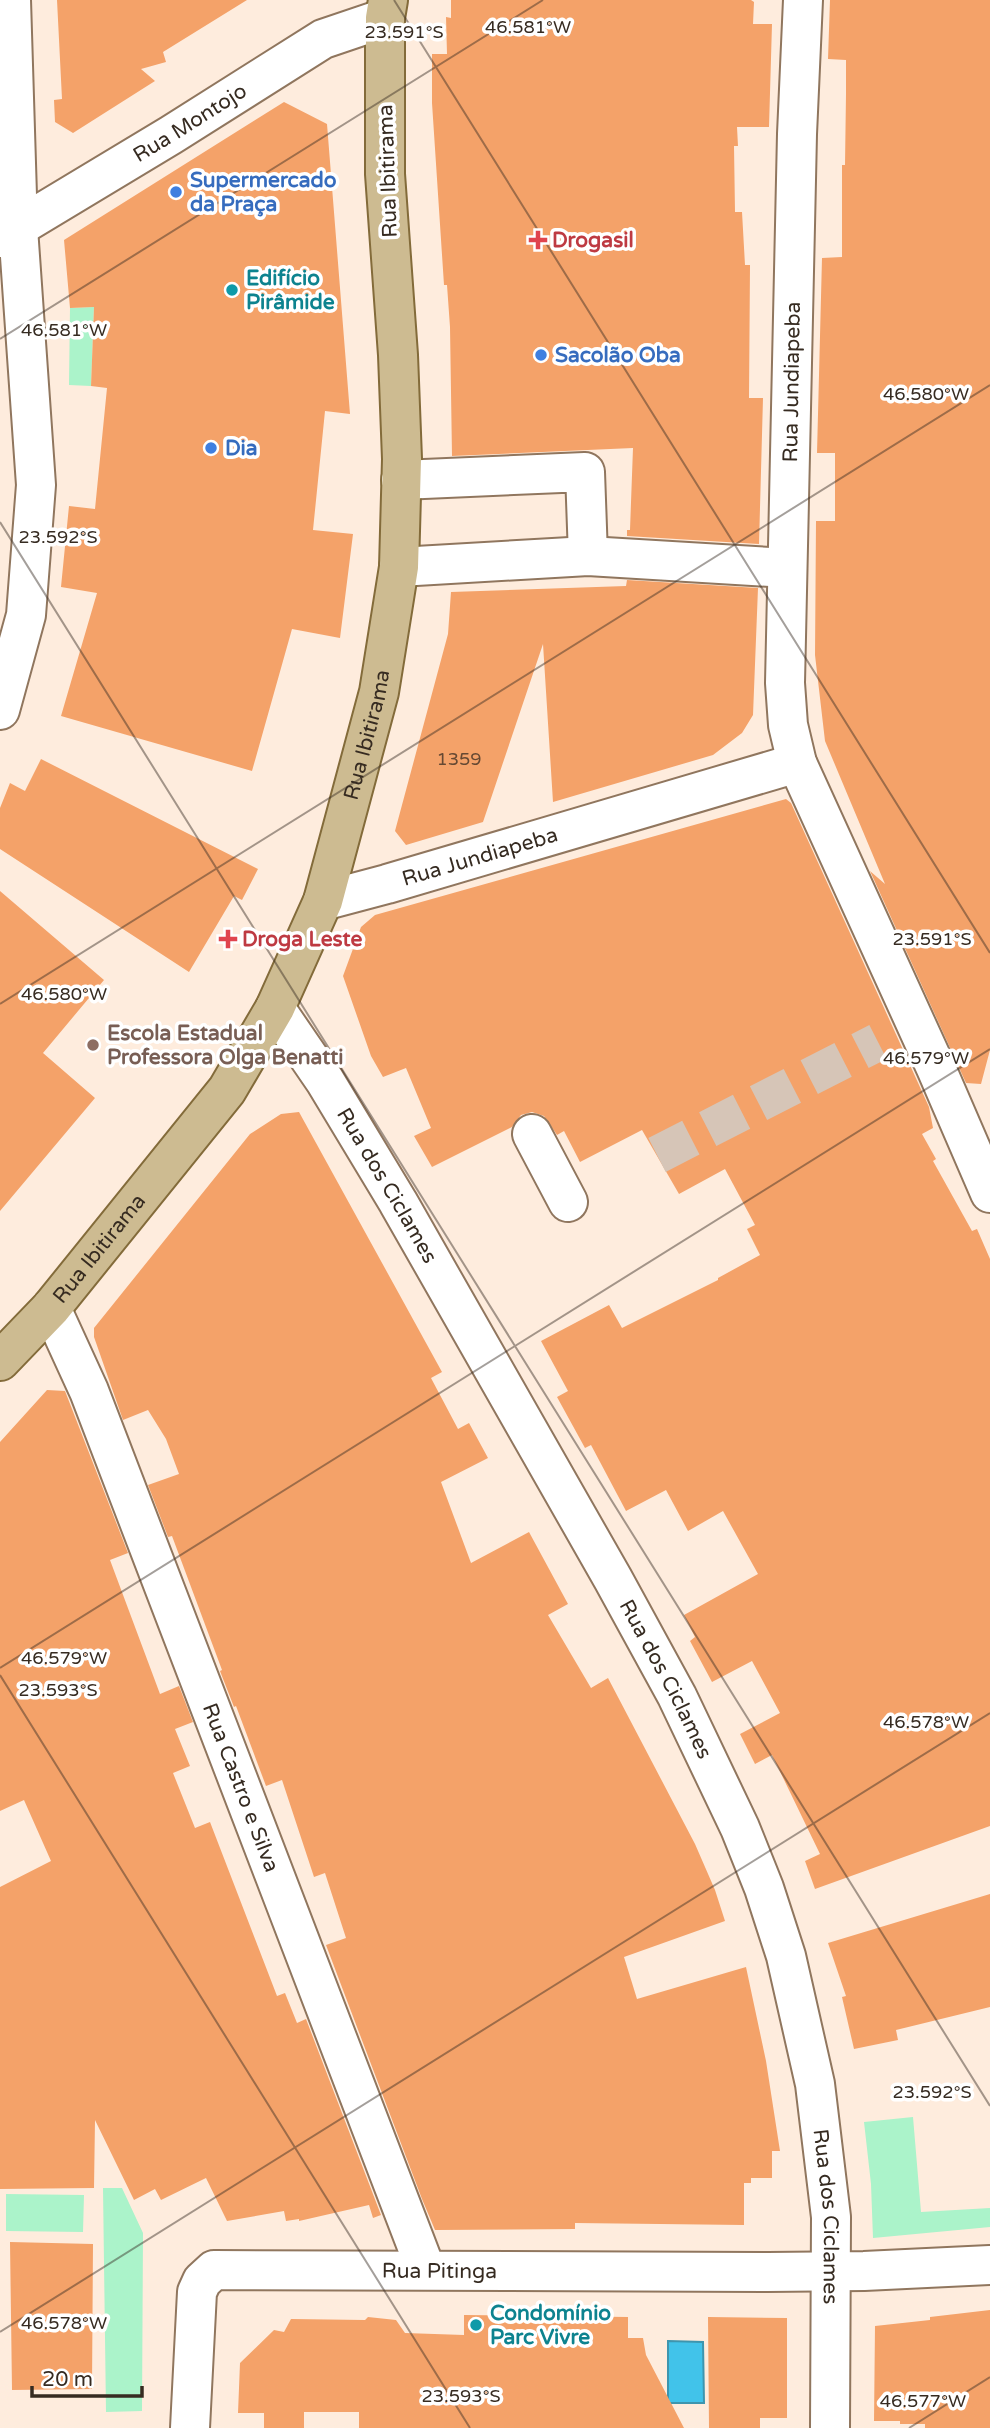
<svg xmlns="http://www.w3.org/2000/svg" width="990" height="2428" font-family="'Varela Round',sans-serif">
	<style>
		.green { fill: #abf3ca }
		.water { fill: #41c3ea; stroke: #3e95ae; stroke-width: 2 }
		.building { fill: #f4a269 }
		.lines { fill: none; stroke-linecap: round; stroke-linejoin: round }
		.minor-tunnel { stroke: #d6c5b7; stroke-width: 38; stroke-dasharray: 38 19; stroke-linecap: butt }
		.minor-casing { stroke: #90765e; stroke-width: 42 }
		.major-casing { stroke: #836b3a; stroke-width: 42 }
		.minor { stroke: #fff; stroke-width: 38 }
		.major { stroke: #cdbb91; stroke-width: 38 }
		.ticks { fill: none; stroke: #362b21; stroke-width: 2; stroke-opacity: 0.45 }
		.shop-dot { fill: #3f7fe0; stroke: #fff; stroke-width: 2.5 }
		.health-dot { fill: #e0444e; stroke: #fff; stroke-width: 2.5 }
		.culture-dot { fill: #0f9aa8; stroke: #fff; stroke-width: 2.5 }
		.education-dot { fill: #8d6e63; stroke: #fff; stroke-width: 2.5 }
		.labels { text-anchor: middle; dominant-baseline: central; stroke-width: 7; stroke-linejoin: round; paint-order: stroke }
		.number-label { font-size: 18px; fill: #664933 }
		.street-label { font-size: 21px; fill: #362b21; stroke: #fff }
		.shop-label { font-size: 21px; font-weight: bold; fill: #366cbe; stroke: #fff; text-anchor: start }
		.health-label { font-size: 21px; font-weight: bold; fill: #be3a42; stroke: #fff; text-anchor: start }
		.culture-label { font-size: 21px; font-weight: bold; fill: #0d838f; stroke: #fff; text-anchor: start }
		.education-label { font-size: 21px; font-weight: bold; fill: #785e54; stroke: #fff; text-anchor: start }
		.ticks-label { font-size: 18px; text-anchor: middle; fill: #362b21; stroke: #fff; stroke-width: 7; stroke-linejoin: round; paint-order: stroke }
	</style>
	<rect width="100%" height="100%" fill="#feecdd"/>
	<path class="green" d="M 94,307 L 91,386 L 69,385 L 70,308 Z
		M 913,2117 L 921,2212 L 990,2208 L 990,2227 L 873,2238 L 871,2184 L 864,2122 Z
		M 103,2188 L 122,2188 L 143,2233 L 142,2411 L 106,2412 Z
		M 6,2194 L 84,2195 L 83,2232 L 6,2231 Z"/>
	<path class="water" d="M 668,2341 L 703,2342 L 704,2403 L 668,2403 Z"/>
	<path class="building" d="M 57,0 L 247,0 L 163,52 L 166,62 L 141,69 L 155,81 L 73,133 L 55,122 L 54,100 L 62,99 Z
		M 451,0 L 751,0 L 754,2 L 753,24 L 772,24 L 769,127 L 737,127 L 738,146 L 734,146 L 735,212 L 742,212 L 745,265 L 750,265 L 749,398 L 763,398 L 759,544 L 627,536 L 627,530 L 630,530 L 633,448 L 452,456 L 450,327 L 447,285 L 444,285 L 432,103 L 432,54 L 447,54 L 446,17 L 451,18 Z
		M 830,0 L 990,0 L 990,1050 L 981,1084 L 966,1083 L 870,871 L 885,884 L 825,741 L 815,655 L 816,521 L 835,521 L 835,453 L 817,453 L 822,258 L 842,257 L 842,165 L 845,165 L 846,94 L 846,60 L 828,59 Z
		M 284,102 L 327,124 L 350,414 L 325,411 L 313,530 L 353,534 L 340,638 L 292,629 L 252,771 L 61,716 L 97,593 L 61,587 L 69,506 L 95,509 L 107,388 L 91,386 L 94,307 L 70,308 L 64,240 Z
		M 627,580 L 758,588 L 753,715 L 742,733 L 713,755 L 553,802 L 543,644 L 483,822 L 406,845 L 395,831 L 448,634 L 451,592 L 626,586 Z
		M 41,759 L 258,869 L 242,900 L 234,896 L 189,972 L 0,849 L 0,808 L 10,783 L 25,791 Z
		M 786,799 L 791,803 L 929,1107 L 933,1128 L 922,1134 L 936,1159 L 933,1161 L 972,1231 L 977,1229 L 990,1259 L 990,1826 L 815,1889 L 805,1861 L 820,1854 L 772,1755 L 755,1764 L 740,1734 L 780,1713 L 752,1661 L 712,1682 L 690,1641 L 695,1637 L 684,1615 L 758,1574 L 723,1511 L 688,1531 L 666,1490 L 626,1511 L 591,1445 L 585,1448 L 557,1397 L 568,1391 L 541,1341 L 609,1305 L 622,1328 L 718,1280 L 718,1278 L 760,1255 L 747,1229 L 755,1225 L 725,1169 L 679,1194 L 642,1130 L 580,1162 L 564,1131 L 557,1135 L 544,1116 L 532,1112 L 521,1115 L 512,1127 L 432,1167 L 414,1136 L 431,1128 L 406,1068 L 383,1077 L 371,1056 L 343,976 L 361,927 L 375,915 Z
		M 0,891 L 104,980 L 43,1053 L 95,1098 L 0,1211 Z
		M 299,1112 L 442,1372 L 431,1378 L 458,1429 L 469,1423 L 488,1458 L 441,1482 L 471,1563 L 529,1532 L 568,1604 L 548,1615 L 591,1688 L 608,1678 L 695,1844 L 715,1890 L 725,1921 L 624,1957 L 637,1999 L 746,1967 L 766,2061 L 780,2151 L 772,2151 L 772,2178 L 751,2178 L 751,2183 L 744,2183 L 744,2225 L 575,2223 L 575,2229 L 435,2230 L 422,2199 L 326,1945 L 346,1938 L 325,1873 L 314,1877 L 282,1780 L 266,1786 L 236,1706 L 234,1707 L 220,1671 L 222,1670 L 172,1536 L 168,1537 L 148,1485 L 179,1474 L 166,1439 L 148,1410 L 123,1420 L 94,1337 L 94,1328 L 250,1134 L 281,1114 Z
		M 47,1390 L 65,1391 L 128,1553 L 110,1560 L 160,1694 L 179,1686 L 193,1722 L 175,1729 L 190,1766 L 173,1773 L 195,1828 L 210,1822 L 277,1996 L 285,1993 L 297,2023 L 306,2019 L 381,2215 L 373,2218 L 369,2205 L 299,2221 L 299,2219 L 286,2221 L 284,2211 L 227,2221 L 206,2178 L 161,2200 L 155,2189 L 134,2200 L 95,2120 L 94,2188 L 0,2189 L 0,1887 L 51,1861 L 24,1800 L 0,1811 L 0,1442 Z
		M 990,1894 L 990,2007 L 896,2030 L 898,2040 L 854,2049 L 842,1997 L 846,1996 L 828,1943 Z
		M 10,2242 L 93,2244 L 92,2389 L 12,2390 Z
		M 990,2310 L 990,2428 L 925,2428 L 925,2424 L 900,2424 L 900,2421 L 874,2421 L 875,2326 L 930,2320 L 930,2317 Z
		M 464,2315 L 628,2317 L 628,2338 L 643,2338 L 646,2355 L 684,2428 L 359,2428 L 359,2412 L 304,2412 L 304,2428 L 264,2428 L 264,2413 L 238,2413 L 240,2363 L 274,2330 L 284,2332 L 291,2319 L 365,2320 L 368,2317 L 396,2320 L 405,2333 L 464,2335 Z
		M 708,2317 L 787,2318 L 787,2418 L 760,2418 L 760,2428 L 709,2428 Z"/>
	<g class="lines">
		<path class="minor-tunnel" d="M 657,1155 L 878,1042"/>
		<g class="minor-casing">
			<g id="minor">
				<path d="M 803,0 L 797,134 L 785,683 L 788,725 L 797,763 L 936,1068 L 990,1193"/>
				<path id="s1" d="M 0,238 L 171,135 L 323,39 L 385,18"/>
				<path d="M 401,480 L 585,472 L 588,556"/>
				<path d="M 399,567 L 588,556 L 787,568"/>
				<path d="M 0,710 L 26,615 L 36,485 L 18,228 L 11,0"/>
				<path id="s2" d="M 323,901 L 387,884 L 797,763"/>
				<path id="s3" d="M 275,1008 L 325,1081 L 398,1202 L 613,1579 L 677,1696 L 740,1828 L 764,1888 L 786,1956 L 815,2084 L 831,2217 L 830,2428"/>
				<path d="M 532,1134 L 568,1202"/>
				<path id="s4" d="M 51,1308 L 89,1391 L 426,2270"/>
				<path id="s5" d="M 190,2428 L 197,2292 L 202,2281 L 214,2270 L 768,2272 L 864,2271 L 990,2265"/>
			</g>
		</g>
		<g class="major-casing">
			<g id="major">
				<path id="s6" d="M 0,1361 L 51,1308 L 227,1090 L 275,1008 L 323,901 L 379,692 L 399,567 L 402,459 L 398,355 L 385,174 L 385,18 L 388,0"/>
			</g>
		</g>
		<use href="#minor" class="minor"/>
		<use href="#major" class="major"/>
	</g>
	<path class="ticks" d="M 394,0 L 990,953M 0,339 L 543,0M 0,522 L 990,2106M 0,1004 L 990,385M 0,1668 L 990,1049M 0,1675 L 470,2428M 0,2332 L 990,1713M 909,2428 L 990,2377"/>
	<g class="shop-dot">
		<circle cx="176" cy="192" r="7"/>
		<circle cx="541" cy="355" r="7"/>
		<circle cx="211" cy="448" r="7"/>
	</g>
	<g class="health-dot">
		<path d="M534.5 229.5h7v7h7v7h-7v7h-7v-7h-7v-7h7z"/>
		<path d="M224.5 928.5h7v7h7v7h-7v7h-7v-7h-7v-7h7z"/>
	</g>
	<g class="culture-dot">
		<circle cx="232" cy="290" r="7"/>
		<circle cx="476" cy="2325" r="7"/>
	</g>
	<circle class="education-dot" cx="93" cy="1045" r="7"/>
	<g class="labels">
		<g class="number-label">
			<text x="459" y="759">1359</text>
		</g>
		<g class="street-label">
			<text stroke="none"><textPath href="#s1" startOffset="222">Rua Montojo</textPath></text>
			<text transform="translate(388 171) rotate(-92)">Rua Ibitirama</text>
			<text transform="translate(792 382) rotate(-89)">Rua Jundiapeba</text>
			<text stroke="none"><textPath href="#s6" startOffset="738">Rua Ibitirama</textPath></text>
			<text stroke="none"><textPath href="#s2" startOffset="163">Rua Jundiapeba</textPath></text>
			<text stroke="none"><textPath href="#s3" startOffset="210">Rua dos Ciclames</textPath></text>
			<text stroke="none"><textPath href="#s6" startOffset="150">Rua Ibitirama</textPath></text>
			<text stroke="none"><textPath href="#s3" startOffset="777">Rua dos Ciclames</textPath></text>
			<text stroke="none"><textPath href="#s4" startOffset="516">Rua Castro e Silva</textPath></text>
			<text stroke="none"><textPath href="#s3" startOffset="1344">Rua dos Ciclames</textPath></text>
			<text stroke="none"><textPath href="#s5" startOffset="390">Rua Pitinga</textPath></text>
		</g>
		<g class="shop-label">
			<text x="190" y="180">Supermercado<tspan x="190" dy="24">da Praça</tspan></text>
			<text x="555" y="355">Sacolão Oba</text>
			<text x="225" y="448">Dia</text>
		</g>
		<g class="health-label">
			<text x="552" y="240">Drogasil</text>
			<text x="242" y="939">Droga Leste</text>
		</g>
		<g class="culture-label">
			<text x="246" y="278">Edifício<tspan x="246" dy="24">Pirâmide</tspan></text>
			<text x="490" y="2313">Condomínio<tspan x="490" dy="24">Parc Vivre</tspan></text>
		</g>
		<g class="education-label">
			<text x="107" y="1033">Escola Estadual<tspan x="107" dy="24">Professora Olga Benatti</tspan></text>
		</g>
	</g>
	<g class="ticks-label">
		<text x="528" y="33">46.581°W</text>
		<text x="404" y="38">23.591°S</text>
		<text x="64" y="336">46.581°W</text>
		<text x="926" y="400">46.580°W</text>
		<text x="58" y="543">23.592°S</text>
		<text x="932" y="945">23.591°S</text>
		<text x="64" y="1000">46.580°W</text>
		<text x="926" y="1064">46.579°W</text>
		<text x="64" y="1664">46.579°W</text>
		<text x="58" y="1696">23.593°S</text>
		<text x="926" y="1728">46.578°W</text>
		<text x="932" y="2098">23.592°S</text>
		<text x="64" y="2329">46.578°W</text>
		<text x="461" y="2402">23.593°S</text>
		<text x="923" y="2407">46.577°W</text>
	</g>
	<path d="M32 2386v10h110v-10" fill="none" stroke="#362b21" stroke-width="3.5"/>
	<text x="42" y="2386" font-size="21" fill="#362b21" stroke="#ffffff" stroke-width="5" paint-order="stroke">20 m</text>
</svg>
